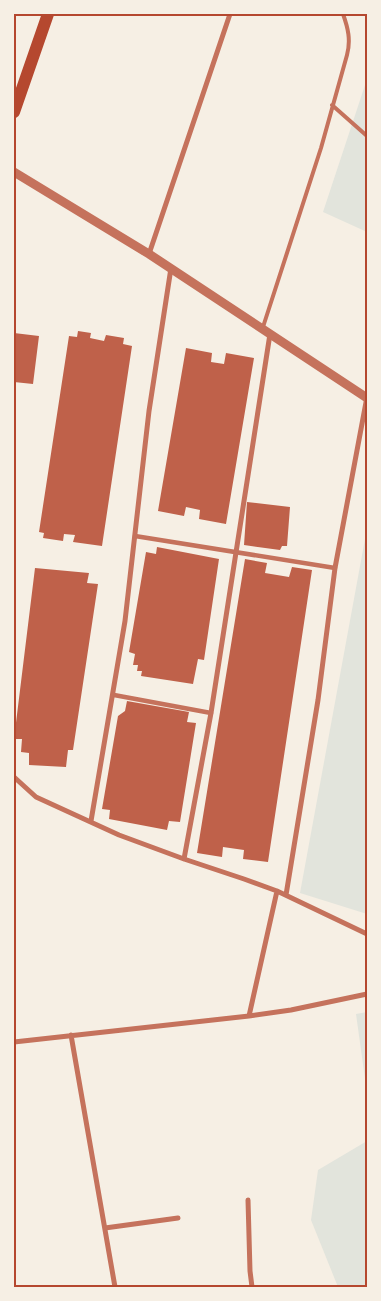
<svg xmlns="http://www.w3.org/2000/svg" width="381" height="1301" font-family="'DM Sans',sans-serif">
	<style>
		.green { fill: #e2e4dc }
		.building { fill: #bf614a }
		.lines { fill: none; stroke-linecap: round; stroke-linejoin: round }
		.service { stroke: #c5725c; stroke-width: 4 }
		.pedestrian { stroke: #c5725c; stroke-width: 4.5 }
		.minor { stroke: #c5725c; stroke-width: 5 }
		.tertiary { stroke: #c5725c; stroke-width: 9 }
		.primary { stroke: #b5482f; stroke-width: 12 }
		.neatline { fill: none; stroke: #b5482f; stroke-width: 2 }
	</style>
	<rect width="100%" height="100%" fill="#f6efe4"/>
	<path class="green" d="M 367,79 L 367,232 L 323,212 Z
		M 367,528 L 367,914 L 300,893 Z
		M 367,1012 L 367,1093 L 356,1014 Z
		M 367,1141 L 367,1287 L 338,1287 L 311,1220 L 318,1170 Z"/>
	<path class="building" d="M 78,331 L 91,333 L 90,338 L 104,341 L 106,335 L 124,338 L 123,344 L 132,346 L 102,546 L 73,542 L 75,535 L 64,534 L 63,541 L 43,538 L 44,533 L 39,532 L 69,336 L 77,337 Z
		M 14,333 L 39,336 L 33,384 L 14,382 Z
		M 186,348 L 212,353 L 211,362 L 224,364 L 226,353 L 254,358 L 226,524 L 199,519 L 200,510 L 186,507 L 184,516 L 158,511 Z
		M 247,502 L 290,507 L 287,546 L 282,546 L 280,550 L 244,545 Z
		M 157,547 L 219,559 L 204,660 L 198,659 L 193,684 L 141,676 L 142,671 L 137,671 L 138,665 L 133,665 L 135,654 L 129,652 L 146,552 L 156,554 Z
		M 245,559 L 267,563 L 265,573 L 289,577 L 292,567 L 312,570 L 268,862 L 243,859 L 244,850 L 223,847 L 222,857 L 197,853 Z
		M 35,568 L 89,573 L 87,583 L 98,584 L 73,750 L 68,750 L 66,767 L 29,765 L 29,753 L 21,752 L 22,739 L 14,739 Z
		M 127,701 L 189,712 L 187,722 L 196,723 L 180,822 L 169,821 L 167,830 L 109,819 L 110,810 L 102,809 L 118,716 L 125,711 Z"/>
	<g class="lines">
		<path class="service" d="M 332,105 L 367,136
			M 263,327 L 321,148 L 347,55 C 351,40 348,28 343,14"/>
		<path class="pedestrian" d="M 135,536 L 335,568
			M 114,695 L 211,713"/>
		<path class="minor" d="M 149,254 L 230,14
			M 14,777 L 36,797 L 119,835 L 184,859 L 244,879 L 277,891 L 367,934
			M 91,821 L 125,621 L 149,411 L 171,268
			M 184,859 L 211,713 L 270,334
			M 286,895 L 318,700 L 335,568 L 367,397
			M 249,1016 L 277,891
			M 71,1035 L 115,1287
			M 14,1042 L 249,1016 L 291,1010 L 367,994
			M 248,1200 L 250,1271 L 252,1287
			M 105,1228 L 178,1218"/>
		<path class="tertiary" d="M 14,172 L 149,254 L 367,398"/>
		<path class="primary" d="M 14,112 L 48,14"/>
	</g>
	<rect width="381" height="1301" fill="none" stroke="#f6efe4" stroke-width="30"/>
	<rect x="15" y="15" width="351" height="1271" class="neatline"/>
</svg>
